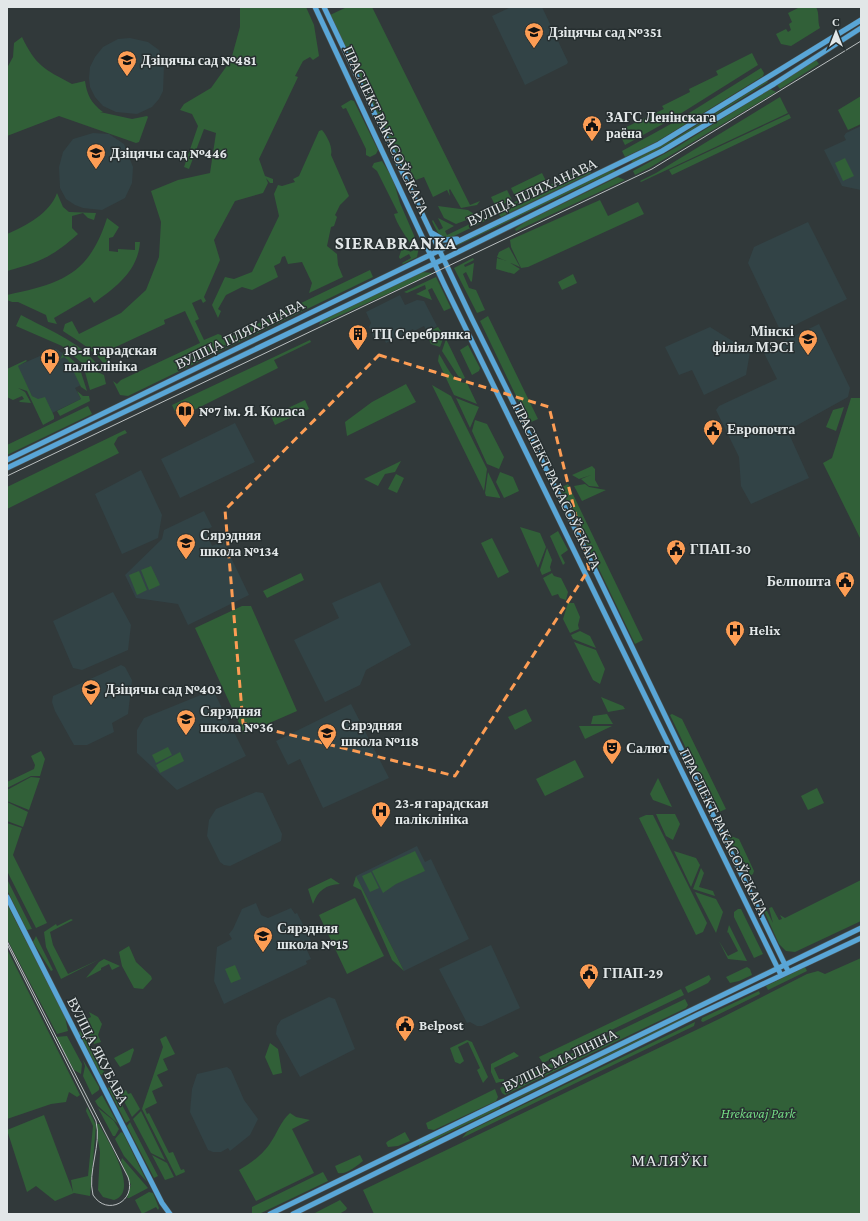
<svg xmlns="http://www.w3.org/2000/svg" width="868" height="1221" font-family="'Crimson Pro',serif">
	<style>
		.built { fill: #324346 }
		.green { fill: #316038 }
		.lines { fill: none; stroke-linecap: round; stroke-linejoin: round }
		.major-casing { stroke: #4d5556; stroke-width: 6 }
		.major { stroke: #59a6d7; stroke-width: 5 }
		.tram { stroke: #babfc0; stroke-width: 1 }
		.marked { fill: none; stroke: #fd9d54; stroke-width: 3; stroke-dasharray: 8 5; stroke-linejoin: round }
		.labels { text-anchor: middle; dominant-baseline: central; stroke-width: 3; stroke-linejoin: round; paint-order: stroke }
		.poi-label { font-size: 14px; font-weight: bold; fill: #e2e7e8; stroke: #272f30; text-anchor: start }
		.street-label { font-size: 14px; fill: #e2e7e8; stroke: #272f30 }
		.park-label { font-size: 14px; font-style: italic; fill: #73d983; stroke: #272f30 }
		.neighbourhood-label { font-size: 15px; letter-spacing: 1px; fill: #e2e7e8; stroke: #272f30 }
		.district-label { font-size: 18px; font-weight: bold; letter-spacing: 1px; fill: #e2e7e8; stroke: #272f30 }
	</style>
	<rect width="100%" height="100%" fill="#31393a"/>
	<path class="built" d="M 511,7 L 542,7 L 568,62 L 567,64 L 525,85 L 492,16 Z
		M 130,38 L 148,42 L 159,50 L 164,66 L 163,91 L 159,99 L 152,107 L 137,114 L 116,112 L 103,106 L 95,97 L 90,87 L 89,78 L 90,67 L 95,57 L 103,47 L 118,39 Z
		M 861,126 L 861,190 L 842,186 L 824,150 L 846,140 L 844,136 L 846,133 Z
		M 93,133 L 109,134 L 124,144 L 133,167 L 132,183 L 125,198 L 102,210 L 83,208 L 75,205 L 66,199 L 60,188 L 59,167 L 63,152 L 73,139 Z
		M 808,222 L 847,299 L 781,332 L 748,263 L 754,247 Z
		M 400,295 L 405,305 L 417,300 L 424,301 L 437,326 L 427,332 L 424,326 L 414,331 L 413,329 L 386,343 L 382,334 L 374,338 L 369,327 L 371,323 L 366,312 Z
		M 819,324 L 850,388 L 848,397 L 794,427 L 789,434 L 809,478 L 751,504 L 741,486 L 739,457 L 716,410 L 719,406 L 777,379 L 763,351 Z
		M 710,327 L 750,352 L 746,375 L 704,395 L 692,370 L 679,375 L 665,347 Z
		M 56,349 L 69,357 L 83,384 L 75,388 L 81,399 L 52,413 L 32,396 L 17,366 Z
		M 235,423 L 255,462 L 180,498 L 161,459 Z
		M 141,470 L 162,515 L 158,538 L 122,554 L 95,494 Z
		M 204,511 L 212,527 L 205,530 L 212,546 L 223,541 L 249,595 L 188,625 L 178,604 L 136,598 L 125,575 L 162,539 L 164,530 Z
		M 380,582 L 411,645 L 366,670 L 360,685 L 325,702 L 294,640 L 339,618 L 332,603 Z
		M 113,592 L 131,625 L 128,650 L 82,670 L 73,668 L 53,621 Z
		M 121,665 L 125,667 L 132,680 L 128,714 L 112,723 L 114,732 L 87,745 L 74,745 L 55,711 L 52,702 L 53,696 Z
		M 213,690 L 246,756 L 177,790 L 137,753 L 137,730 L 144,718 Z
		M 351,704 L 389,778 L 323,808 L 300,759 L 288,765 L 276,741 Z
		M 256,792 L 263,793 L 282,834 L 281,841 L 230,866 L 224,865 L 220,862 L 207,836 L 209,820 L 216,809 Z
		M 417,846 L 425,862 L 431,859 L 469,939 L 404,971 L 356,876 Z
		M 256,903 L 261,915 L 268,918 L 291,908 L 295,914 L 297,913 L 313,944 L 306,948 L 311,959 L 306,961 L 307,964 L 224,1004 L 214,981 L 217,947 L 232,939 L 229,934 L 233,929 L 242,909 Z
		M 491,945 L 520,1008 L 482,1026 L 477,1026 L 470,1022 L 467,1023 L 439,969 Z
		M 329,997 L 335,999 L 355,1049 L 300,1077 L 276,1034 L 277,1026 L 281,1020 Z
		M 227,1067 L 231,1070 L 244,1100 L 258,1119 L 250,1135 L 230,1151 L 228,1148 L 221,1152 L 213,1152 L 208,1150 L 190,1112 L 192,1089 L 197,1074 Z"/>
	<path class="green" d="M 240,7 L 306,7 L 314,25 L 319,56 L 313,60 L 310,57 L 303,61 L 295,76 L 298,77 L 259,159 L 265,176 L 273,179 L 273,183 L 270,183 L 266,178 L 268,183 L 263,193 L 235,201 L 214,240 L 220,260 L 204,297 L 206,301 L 203,303 L 201,299 L 192,303 L 199,319 L 195,321 L 204,340 L 218,334 L 221,335 L 224,340 L 370,270 L 373,277 L 128,396 L 120,395 L 113,381 L 117,384 L 121,380 L 200,343 L 185,311 L 164,320 L 165,324 L 105,352 L 109,362 L 104,364 C 93,349 78,341 63,331 L 65,324 L 72,321 L 79,334 L 121,313 L 146,290 L 159,257 L 161,222 L 151,191 L 178,180 L 210,173 L 216,133 L 204,129 L 189,169 L 184,167 L 198,126 L 192,114 L 180,110 L 184,104 L 211,88 L 231,60 L 240,27 Z
		M 347,7 L 372,7 L 470,205 L 480,201 L 477,205 L 461,208 L 450,189 L 449,190 L 450,196 L 447,190 L 433,197 L 424,177 L 413,181 L 402,164 L 330,15 Z
		M 800,7 L 816,7 C 820,14 817,21 820,28 L 791,46 L 781,44 L 776,34 L 786,29 L 788,32 L 791,30 L 789,24 L 792,22 L 788,13 Z
		M 22,37 C 36,66 44,69 72,84 L 85,81 C 87,95 91,103 103,112 L 100,112 L 132,119 L 147,116 L 148,117 L 139,142 L 136,143 L 59,116 L 7,136 L 7,68 L 13,57 L 14,43 Z
		M 752,53 L 758,65 L 672,119 L 625,145 L 618,131 L 664,109 L 662,106 L 690,92 L 689,89 L 718,75 L 716,71 Z
		M 816,60 L 819,64 L 780,89 L 777,85 Z
		M 761,68 L 764,73 L 763,76 L 658,141 L 625,157 L 622,151 L 678,120 Z
		M 767,81 L 768,82 L 677,139 L 631,164 L 632,161 L 676,138 Z
		M 770,89 L 776,92 L 651,167 L 635,175 L 633,171 L 677,147 Z
		M 861,96 L 861,124 L 848,130 L 838,110 Z
		M 780,97 L 788,113 L 641,182 L 640,181 L 656,173 Z
		M 351,100 L 354,101 L 378,150 L 376,154 L 370,157 L 366,155 L 366,149 L 346,108 L 343,109 L 341,106 Z
		M 789,114 L 791,118 L 672,175 L 669,170 Z
		M 322,130 C 327,136 333,147 331,155 L 349,196 L 340,205 L 335,215 L 337,217 L 334,226 L 331,227 L 327,246 L 337,254 L 338,265 L 343,277 L 309,293 L 312,283 L 302,262 L 288,264 L 285,256 L 282,257 L 280,263 L 274,266 L 278,277 L 252,290 L 242,287 L 226,295 L 218,309 L 221,311 L 218,318 L 212,305 L 225,277 L 234,279 L 252,272 L 279,216 L 274,194 L 278,185 L 282,186 L 295,182 L 293,179 L 299,176 L 319,131 Z
		M 845,158 L 854,176 L 843,181 L 835,163 Z
		M 382,161 L 393,179 L 400,203 L 419,247 L 417,257 L 403,264 L 402,263 L 411,258 L 409,254 L 400,259 L 399,257 L 404,242 L 410,252 L 414,250 C 408,238 400,230 395,217 L 394,214 L 398,213 L 377,171 L 372,167 L 374,163 Z
		M 587,167 L 591,173 L 501,217 L 496,211 Z
		M 614,169 L 615,171 L 448,250 L 448,249 Z
		M 542,173 L 547,183 L 516,198 L 511,188 Z
		M 618,177 L 625,180 L 516,231 L 515,229 L 525,222 Z
		M 507,190 L 512,200 L 496,207 L 491,197 Z
		M 57,193 L 63,207 L 69,212 L 96,213 L 94,220 L 88,218 L 83,213 L 72,216 L 72,228 L 78,234 C 52,257 40,262 7,271 L 7,234 C 26,226 50,213 57,193 Z
		M 600,200 L 608,216 L 638,202 L 644,214 L 528,267 L 521,268 L 511,247 L 510,240 Z
		M 438,206 L 468,210 L 477,216 L 456,224 L 444,218 Z
		M 493,213 L 493,217 L 450,238 C 439,239 436,229 432,221 L 433,220 L 439,230 L 443,228 L 438,218 L 454,226 L 445,231 L 447,235 Z
		M 107,218 L 119,227 L 113,237 L 109,238 L 109,251 L 118,252 L 118,249 L 135,250 L 135,242 L 140,242 C 138,271 116,287 94,303 L 90,297 L 54,318 L 57,324 L 48,322 L 46,315 L 18,302 L 12,302 L 7,300 L 7,295 C 62,283 89,275 107,218 Z
		M 509,247 L 520,267 L 497,257 L 499,252 Z
		M 473,258 L 474,260 L 464,265 L 465,267 L 474,263 L 472,281 L 471,282 L 466,272 L 463,274 L 469,288 L 476,290 L 485,310 L 477,313 L 454,268 Z
		M 497,258 L 507,261 L 520,269 L 514,274 L 496,269 Z
		M 422,272 L 433,273 L 319,325 L 321,321 Z
		M 573,274 L 577,283 L 562,290 L 558,282 Z
		M 436,277 L 451,308 L 444,311 L 432,288 L 428,290 L 432,300 L 416,294 L 426,289 L 425,285 L 407,293 L 404,292 Z
		M 21,315 C 48,330 87,344 103,373 L 82,363 L 62,346 L 16,326 Z
		M 488,316 L 538,419 L 529,423 L 480,321 Z
		M 438,327 L 444,336 L 440,347 L 431,344 L 426,333 Z
		M 446,339 L 465,378 L 463,379 L 458,376 L 442,351 Z
		M 310,340 L 311,342 L 274,360 L 278,368 L 178,418 L 172,405 Z
		M 468,345 L 480,368 L 479,371 L 472,375 L 460,350 Z
		M 64,352 L 79,366 L 87,391 L 81,387 L 68,360 L 64,357 L 60,359 Z
		M 439,354 C 446,364 453,384 467,383 L 477,404 L 454,395 L 438,361 Z
		M 26,360 L 27,361 L 18,366 L 32,396 L 38,399 L 45,397 L 54,416 L 54,419 L 43,425 L 27,391 L 18,388 L 25,392 L 31,403 L 20,402 L 19,401 L 24,399 L 22,396 L 13,400 L 7,397 L 7,369 Z
		M 83,365 L 104,375 L 106,384 L 90,390 Z
		M 406,384 L 416,402 L 347,436 L 345,422 L 372,402 Z
		M 432,385 L 451,396 L 487,469 L 484,491 Z
		M 77,391 L 83,396 L 89,396 L 90,401 L 60,416 L 57,411 L 81,399 Z
		M 456,398 L 479,407 L 470,428 Z
		M 851,398 L 861,398 L 861,540 L 823,463 L 832,458 Z
		M 305,400 L 309,409 L 275,425 L 271,416 Z
		M 88,406 L 92,414 L 7,455 L 7,445 Z
		M 844,407 L 836,431 L 826,427 L 833,410 Z
		M 475,420 L 487,424 L 504,457 L 499,469 L 487,464 L 472,431 Z
		M 125,430 L 127,433 L 118,437 L 114,444 L 119,453 L 7,509 L 7,487 Z
		M 401,461 L 395,472 L 385,474 L 378,486 L 364,479 Z
		M 592,466 L 595,469 L 595,480 L 599,487 L 589,486 L 581,479 L 591,475 L 579,479 L 572,475 Z
		M 488,472 L 500,497 L 500,498 L 486,496 L 485,493 Z
		M 500,472 L 513,477 L 519,491 L 504,498 L 496,482 Z
		M 396,474 L 404,478 L 397,493 L 388,489 Z
		M 568,484 L 643,640 L 635,644 L 560,488 Z
		M 585,484 L 589,487 L 606,490 L 582,501 L 574,486 Z
		M 520,527 L 540,533 L 546,547 L 538,568 Z
		M 558,531 L 568,550 L 561,555 L 565,563 L 563,565 L 550,536 Z
		M 492,538 L 509,572 L 498,578 L 481,543 Z
		M 547,548 L 552,560 L 550,567 L 551,571 L 542,575 L 540,570 Z
		M 151,566 L 160,585 L 149,590 L 141,570 Z
		M 139,571 L 147,590 L 137,595 L 129,575 Z
		M 301,573 L 304,580 L 267,598 L 263,591 Z
		M 552,573 L 554,576 L 561,578 L 568,592 L 566,600 L 560,598 L 558,594 L 552,596 L 543,578 Z
		M 568,603 L 574,603 L 580,617 L 578,625 L 579,629 L 570,633 L 563,619 Z
		M 242,606 L 251,606 L 297,711 L 244,734 L 195,628 Z
		M 580,631 L 590,636 L 596,648 L 573,639 L 571,635 Z
		M 574,642 L 596,650 L 605,669 L 600,684 L 593,680 Z
		M 601,697 L 623,706 L 625,709 L 608,712 Z
		M 526,709 L 532,721 L 515,730 L 508,717 Z
		M 607,714 L 613,724 L 591,724 L 593,716 Z
		M 672,714 L 682,719 L 726,809 L 717,813 L 670,715 Z
		M 579,726 L 612,726 L 585,739 Z
		M 168,747 L 172,755 L 156,763 L 152,755 Z
		M 41,751 L 45,759 L 40,776 L 31,776 L 7,788 L 7,782 L 34,769 L 35,765 L 31,756 Z
		M 180,752 L 184,761 L 160,773 L 156,765 Z
		M 575,760 L 584,777 L 545,796 L 536,779 Z
		M 31,777 L 40,778 L 29,810 L 7,801 L 7,790 Z
		M 658,778 L 672,807 L 653,800 L 650,794 Z
		M 817,788 L 824,803 L 808,810 L 801,796 Z
		M 7,802 L 28,812 L 23,827 L 7,821 Z
		M 656,814 L 675,814 L 680,824 L 673,840 L 666,836 Z
		M 646,815 L 653,815 L 707,923 L 703,932 L 696,935 L 639,818 Z
		M 7,823 L 22,828 L 13,855 L 47,923 L 36,928 L 7,871 Z
		M 731,836 L 739,839 L 754,871 L 753,874 L 748,877 L 728,837 Z
		M 415,851 L 425,871 L 396,884 L 383,893 L 372,871 Z
		M 674,851 L 696,858 L 700,865 L 691,887 Z
		M 701,868 L 704,873 L 699,887 L 713,891 L 715,896 L 693,889 Z
		M 371,872 L 379,888 L 370,892 L 362,876 Z
		M 356,876 L 404,971 L 392,960 L 361,890 L 353,886 Z
		M 331,878 L 340,884 C 326,885 318,890 313,904 L 308,889 Z
		M 7,879 L 32,929 L 27,930 L 7,890 Z
		M 861,880 L 861,921 L 795,952 L 786,951 L 779,944 L 764,911 L 767,911 L 773,923 L 769,908 L 772,907 L 779,920 L 782,919 L 780,915 L 785,918 Z
		M 695,892 L 716,899 L 723,912 L 716,933 Z
		M 355,898 L 384,956 L 347,974 L 319,915 Z
		M 7,904 L 65,1017 L 68,1031 L 57,1034 L 7,939 Z
		M 738,909 L 741,909 L 763,954 L 754,958 L 734,917 L 734,912 Z
		M 71,919 L 73,920 L 50,932 L 53,945 L 68,974 L 100,959 L 61,979 L 46,947 L 44,932 L 56,924 L 57,926 Z
		M 729,925 L 747,961 L 728,959 L 719,941 L 728,956 L 738,951 L 728,932 L 727,933 Z
		M 36,936 L 53,970 L 51,971 L 33,942 Z
		M 129,946 L 136,962 L 151,976 L 152,979 L 143,989 L 134,988 L 122,966 L 119,952 Z
		M 7,949 L 80,1095 L 77,1097 L 69,1092 L 66,1102 L 51,1104 L 7,1119 Z
		M 861,958 L 861,1214 L 374,1214 L 363,1190 L 719,1019 L 807,974 L 818,971 L 825,974 Z
		M 104,959 L 120,966 L 112,970 L 109,964 L 101,968 L 101,970 L 86,978 L 99,962 Z
		M 235,965 L 241,979 L 231,983 L 225,969 Z
		M 747,967 L 750,969 L 752,975 L 739,981 L 730,983 L 726,977 Z
		M 805,967 L 807,971 L 768,990 L 766,986 Z
		M 709,975 L 711,979 L 708,983 L 688,993 L 685,987 Z
		M 681,989 L 684,995 L 543,1063 L 539,1057 Z
		M 759,991 L 760,994 L 703,1022 L 701,1021 L 702,1018 Z
		M 685,999 L 688,1005 L 686,1008 L 505,1095 L 502,1093 L 500,1088 Z
		M 89,1012 L 98,1017 L 102,1024 L 98,1035 L 101,1042 L 94,1044 L 88,1032 L 90,1025 L 83,1020 L 84,1014 L 87,1019 L 91,1017 Z
		M 691,1014 L 690,1016 L 509,1103 L 509,1102 Z
		M 695,1022 L 694,1026 L 462,1138 L 467,1132 Z
		M 83,1029 L 106,1076 L 105,1076 L 100,1074 L 79,1032 Z
		M 67,1036 L 82,1064 L 81,1074 L 74,1070 L 56,1037 Z
		M 166,1036 L 175,1054 L 163,1059 L 168,1070 L 157,1075 L 163,1086 L 152,1091 L 157,1103 L 145,1109 L 147,1114 L 149,1113 L 169,1153 L 173,1152 L 181,1170 L 184,1169 L 185,1172 L 176,1176 L 142,1109 L 163,1047 L 160,1039 Z
		M 467,1040 L 472,1042 L 488,1077 L 483,1083 L 477,1070 L 480,1068 L 468,1042 L 458,1047 L 464,1061 L 460,1064 L 455,1062 L 450,1048 Z
		M 270,1043 L 278,1049 L 282,1073 L 273,1075 L 265,1057 Z
		M 133,1048 L 134,1050 L 130,1062 L 120,1067 L 114,1058 Z
		M 514,1052 L 519,1056 L 494,1068 L 499,1079 L 504,1079 L 504,1081 L 496,1083 L 491,1072 L 491,1064 Z
		M 83,1060 L 99,1087 L 99,1090 L 92,1095 L 83,1076 L 85,1066 Z
		M 112,1086 L 130,1120 L 126,1123 L 108,1088 Z
		M 495,1089 L 498,1097 L 496,1101 L 434,1130 L 428,1129 L 426,1123 Z
		M 126,1090 L 128,1094 L 131,1093 L 140,1109 L 132,1117 L 120,1093 Z
		M 102,1095 L 118,1124 L 98,1106 L 95,1101 Z
		M 500,1106 L 500,1108 L 419,1147 L 419,1145 Z
		M 87,1107 L 96,1125 L 90,1196 L 74,1193 L 55,1201 L 36,1186 L 27,1192 L 7,1130 L 44,1115 L 73,1192 L 71,1180 L 88,1176 L 93,1126 L 86,1111 Z
		M 98,1108 L 114,1121 L 119,1129 L 115,1136 L 113,1136 Z
		M 141,1111 L 165,1160 L 151,1153 L 133,1119 Z
		M 290,1113 L 296,1117 L 310,1120 L 292,1129 L 314,1173 L 256,1201 L 239,1170 C 251,1163 261,1156 269,1145 C 277,1134 280,1122 290,1113 Z
		M 130,1122 L 158,1176 L 154,1178 L 127,1126 Z
		M 97,1124 L 99,1124 C 106,1138 141,1191 114,1200 L 103,1197 L 98,1190 L 100,1152 L 97,1134 Z
		M 121,1132 L 123,1133 L 147,1182 L 124,1156 L 115,1139 Z
		M 405,1132 L 410,1141 L 398,1146 L 388,1147 L 386,1143 L 388,1141 Z
		M 152,1155 L 167,1163 L 174,1177 L 165,1180 Z
		M 360,1155 L 363,1161 C 357,1166 346,1175 338,1173 L 335,1166 Z
		M 122,1158 L 148,1188 L 129,1198 L 127,1198 L 131,1185 L 121,1161 Z
		M 323,1172 L 328,1181 L 259,1214 L 244,1214 L 252,1213 L 252,1207 Z
		M 149,1192 L 153,1193 L 159,1208 L 158,1210 L 156,1207 L 142,1214 L 135,1200 Z
		M 340,1200 L 347,1208 L 346,1210 L 339,1214 L 313,1214 Z"/>
	<g class="lines">
		<g class="major-casing">
			<path id="major" d="M 315,7 L 445,286 L 781,975
				M 324,7 L 472,319 L 555,487 L 788,971
				M 432,233 L 444,240 L 457,239
				M 7,460 L 659,144 L 861,20
				M 7,468 L 444,259 L 662,151 L 774,84 L 861,28
				M 7,897 L 162,1203 L 170,1214
				M 270,1214 L 861,928
				M 293,1214 L 697,1015 L 861,938"/>
		</g>
		<use href="#major" class="major"/>
		<path class="tram" d="M 7,476 L 652,169 L 861,41
			M 7,941 L 128,1177 C 137,1201 107,1217 93,1195 C 87,1171 102,1145 96,1121 L 7,944"/>
	</g>
	<path class="marked" d="M 379,355 L 549,407 L 589,569 L 455,776 L 243,723 L 225,510 Z"/>
	<defs>
		<g id="school-pin" transform="scale(1)"><path d="M0 17L-7.5 6A9.5 9.5 0 1 1 7.5 6Z" fill="#fd9d54" stroke="#272f30"/><path d="M0-5L7-2L0 1L-7-2ZM-4 1L0 2.5L4 1V4Q0 6-4 4Z" fill="#111"/></g>
		<g id="civic-pin" transform="scale(1)"><path d="M0 17L-7.5 6A9.5 9.5 0 1 1 7.5 6Z" fill="#fd9d54" stroke="#272f30"/><path d="M-.6-6.5H3V-4.5H.6V-3L4-1V1h2V6H-6V1h2V-1L-.6-3ZM-1.2 2.5V6h2.4V2.5Z" fill="#111"/></g>
		<g id="building-pin" transform="scale(1)"><path d="M0 17L-7.5 6A9.5 9.5 0 1 1 7.5 6Z" fill="#fd9d54" stroke="#272f30"/><path d="M-4-6H4V6H1V3H-1V6H-4ZM-2.5-4.3h1.7v1.8h-1.7ZM.8-4.3h1.7v1.8H.8ZM-2.5-1h1.7V.8h-1.7ZM.8-1h1.7V.8H.8Z" fill="#111"/></g>
		<g id="university-pin" transform="scale(1)"><path d="M0 17L-7.5 6A9.5 9.5 0 1 1 7.5 6Z" fill="#fd9d54" stroke="#272f30"/><path d="M0-5L7-2L0 1L-7-2ZM-4 1L0 2.5L4 1V4Q0 6-4 4Z" fill="#111"/></g>
		<g id="hospital-pin" transform="scale(1)"><path d="M0 17L-7.5 6A9.5 9.5 0 1 1 7.5 6Z" fill="#fd9d54" stroke="#272f30"/><path d="M-5-5h3v3.5h4V-5h3V5h-3V1.5h-4V5h-3Z" fill="#111"/></g>
		<g id="library-pin" transform="scale(1)"><path d="M0 17L-7.5 6A9.5 9.5 0 1 1 7.5 6Z" fill="#fd9d54" stroke="#272f30"/><path d="M-6-4Q-3-5.5-.7-3.5V5Q-3 3-6 4ZM6-4Q3-5.5 .7-3.5V5Q3 3 6 4Z" fill="#111"/></g>
		<g id="theatre-pin" transform="scale(1)"><path d="M0 17L-7.5 6A9.5 9.5 0 1 1 7.5 6Z" fill="#fd9d54" stroke="#272f30"/><path d="M-5-5.5Q0-4 5-5.5V0Q5 5 0 6Q-5 5-5 0ZM-3.3-2.5H-1v1.5H-3.3ZM1-2.5H3.3v1.5H1ZM-2.8 1Q0 5.5 2.8 1Z" fill="#111"/></g>
	</defs>
	<g fill-rule="evenodd">
		<use href="#school-pin" x="534" y="32"/>
		<use href="#school-pin" x="127" y="60"/>
		<use href="#civic-pin" x="592" y="125"/>
		<use href="#school-pin" x="96" y="153"/>
		<use href="#building-pin" x="358" y="334"/>
		<use href="#university-pin" x="808" y="339"/>
		<use href="#hospital-pin" x="50" y="358"/>
		<use href="#library-pin" x="185" y="411"/>
		<use href="#civic-pin" x="713" y="429"/>
		<use href="#school-pin" x="186" y="543"/>
		<use href="#civic-pin" x="676" y="549"/>
		<use href="#civic-pin" x="845" y="581"/>
		<use href="#hospital-pin" x="735" y="630"/>
		<use href="#school-pin" x="91" y="689"/>
		<use href="#school-pin" x="186" y="719"/>
		<use href="#school-pin" x="327" y="733"/>
		<use href="#theatre-pin" x="612" y="748"/>
		<use href="#hospital-pin" x="381" y="811"/>
		<use href="#school-pin" x="263" y="936"/>
		<use href="#civic-pin" x="589" y="973"/>
		<use href="#civic-pin" x="405" y="1025"/>
	</g>
	<g class="labels">
		<g class="poi-label">
			<text x="548" y="32">Дзіцячы сад №351</text>
			<text x="141" y="60">Дзіцячы сад №481</text>
			<text x="606" y="117">ЗАГС Ленінскага<tspan x="606" dy="16">раёна</tspan></text>
			<text x="110" y="153">Дзіцячы сад №446</text>
			<text x="794" y="331" text-anchor="end">Мінскі<tspan x="794" dy="16">філіял МЭСІ</tspan></text>
			<text x="372" y="334">ТЦ Серебрянка</text>
			<text x="64" y="350">18-я гарадская<tspan x="64" dy="16">паліклініка</tspan></text>
			<text x="199" y="411">№7 ім. Я. Коласа</text>
			<text x="727" y="429">Европочта</text>
			<text x="200" y="535">Сярэдняя<tspan x="200" dy="16">школа №134</tspan></text>
			<text x="690" y="549">ГПАП-30</text>
			<text x="831" y="581" text-anchor="end">Белпошта</text>
			<text x="749" y="630">Helix</text>
			<text x="105" y="689">Дзіцячы сад №403</text>
			<text x="200" y="711">Сярэдняя<tspan x="200" dy="16">школа №36</tspan></text>
			<text x="341" y="725">Сярэдняя<tspan x="341" dy="16">школа №118</tspan></text>
			<text x="626" y="748">Салют</text>
			<text x="395" y="803">23-я гарадская<tspan x="395" dy="16">паліклініка</tspan></text>
			<text x="277" y="928">Сярэдняя<tspan x="277" dy="16">школа №15</tspan></text>
			<text x="603" y="973">ГПАП-29</text>
			<text x="419" y="1025">Belpost</text>
		</g>
		<g class="street-label">
			<text transform="translate(386 130) rotate(65)">ПРАСПЕКТ РАКАСОЎСКАГА</text>
			<text transform="translate(532 192) rotate(-25)">ВУЛІЦА ПЛЯХАНАВА</text>
			<text transform="translate(240 334) rotate(-26)">ВУЛІЦА ПЛЯХАНАВА</text>
			<text transform="translate(557 486) rotate(64)">ПРАСПЕКТ РАКАСОЎСКАГА</text>
			<text transform="translate(724 832) rotate(64)">ПРАСПЕКТ РАКАСОЎСКАГА</text>
			<text transform="translate(98 1051) rotate(63)">ВУЛІЦА ЯКУБАВА</text>
			<text transform="translate(560 1060) rotate(-26)">ВУЛІЦА МАЛІНІНА</text>
		</g>
		<g class="park-label">
			<text x="758" y="1113">Hrekavaj Park</text>
		</g>
		<g class="neighbourhood-label">
			<text x="670" y="1161">МАЛЯЎКІ</text>
		</g>
		<g class="district-label">
			<text x="396" y="243">SIERABRANKA</text>
		</g>
	</g>
	<rect width="868" height="1221" fill="none" stroke="#e2e7e8" stroke-width="16"/>
	<g transform="translate(836 32)" stroke="#272f30" stroke-width="3" paint-order="stroke">
	<path d="M0-3L7 15L0 10L-7 15Z" fill="#e2e7e8"/>
	<text y="-6" font-size="11" font-weight="bold" text-anchor="middle" fill="#e2e7e8">С</text>
	</g>
</svg>
